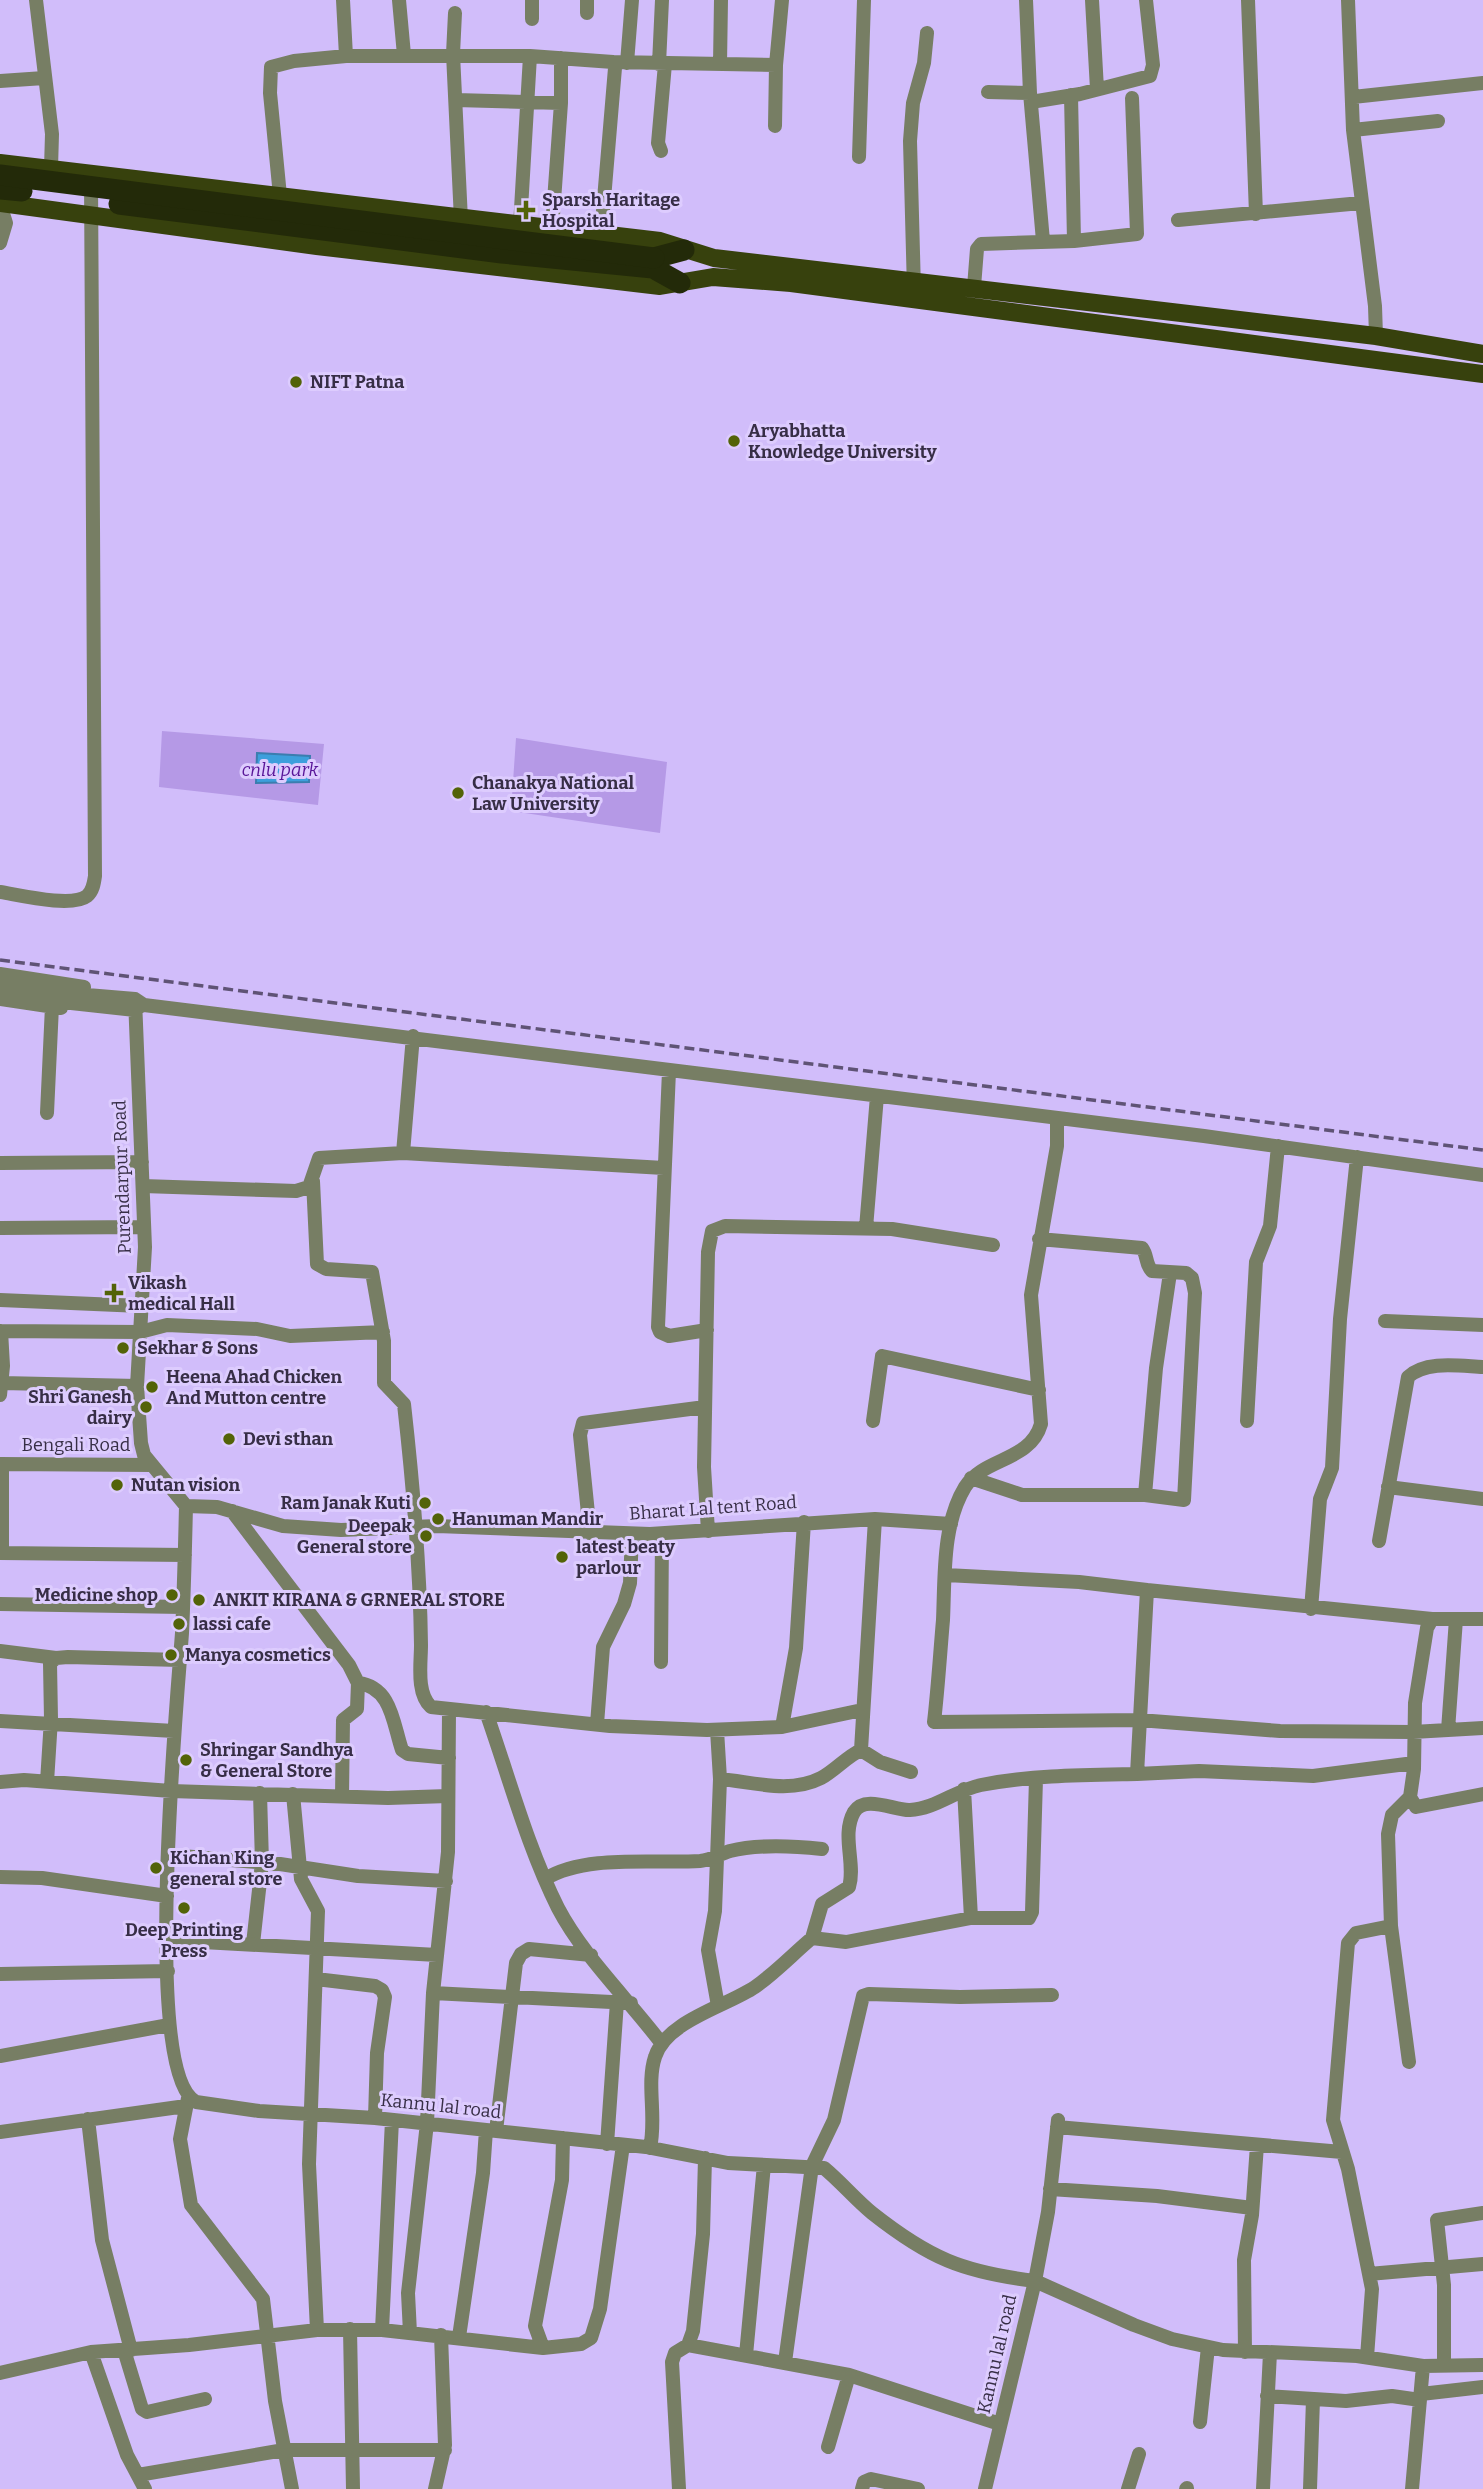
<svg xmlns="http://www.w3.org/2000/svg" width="1483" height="2489" font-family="Bitter,serif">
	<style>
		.green { fill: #b599e6 }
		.water { fill: #3d9fdc; stroke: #3b7daf; stroke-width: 2 }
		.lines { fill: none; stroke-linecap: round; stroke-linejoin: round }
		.minor { stroke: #777e64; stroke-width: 14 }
		.major { stroke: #37410d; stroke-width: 18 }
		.highway { stroke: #232a09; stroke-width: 21 }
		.rail { stroke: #5f5375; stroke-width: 3.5; stroke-dasharray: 10 5; stroke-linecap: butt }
		.highway-bridge { stroke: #232a09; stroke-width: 21 }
		.poi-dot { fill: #536308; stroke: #ddccfe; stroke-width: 2.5 }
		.labels { text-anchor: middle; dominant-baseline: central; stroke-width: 6; stroke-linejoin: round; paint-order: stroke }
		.poi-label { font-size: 18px; font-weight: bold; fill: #372e46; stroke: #ddccfe; text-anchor: start }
		.park-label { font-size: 18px; font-style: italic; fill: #581598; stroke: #ddccfe }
		.street-label { font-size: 18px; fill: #372e46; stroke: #ddccfe }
	</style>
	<rect width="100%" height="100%" fill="#d1bdfa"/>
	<path class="green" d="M 162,731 L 324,744 L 318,805 L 159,787 Z
		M 516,738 L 667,762 L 660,833 L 511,811 Z"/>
	<path class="water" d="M 257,753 L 310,756 L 309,782 L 256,783 Z"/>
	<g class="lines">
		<path class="minor" d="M 36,0 L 52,134 L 51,168
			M 399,0 L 404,55
			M 587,0 L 587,13
			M 1026,0 L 1030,93 L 1043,241
			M 1092,0 L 1097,89
			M 1248,0 L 1256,214
			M 1348,0 L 1353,130 L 1375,306 L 1376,336
			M 455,13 L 453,54 L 461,220
			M 532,19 L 532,0
			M 346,56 L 530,56 L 613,62 L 615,68 L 601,235
			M 613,62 L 776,65
			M 627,63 L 632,0
			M 659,64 L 662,0
			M 720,64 L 721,0
			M 0,81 L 44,78
			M 988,92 L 1030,93
			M 1071,95 L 1074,241
			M 1353,97 L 1483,83
			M 456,100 L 561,103
			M 1031,102 L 1080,94 L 1150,76 L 1153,65 L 1146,0
			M 775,126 L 776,65 L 782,0
			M 1353,130 L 1438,121
			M 661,151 L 658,143 L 665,64
			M 859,157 L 864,0
			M 280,196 L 270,93 L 271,67 L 294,61 L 346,56 L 343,0
			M 0,204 L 6,223 L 0,243
			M 1178,220 L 1361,203
			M 520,226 L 530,56
			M 552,229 L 561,103 L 561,58
			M 974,287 L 977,249 L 981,244 L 1074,241 L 1137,234 L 1132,98
			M 914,290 L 910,141 L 913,103 L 924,63 L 927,33
			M 0,892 C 19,895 72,908 87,896 C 93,891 94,883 95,876 L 91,178
			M 0,974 L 84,987
			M 0,987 L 53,996 L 62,1002 L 135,1010 L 142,1005
			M 53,996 L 63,993 L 135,999 L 144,1005 L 1204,1136 L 1483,1175
			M 0,999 L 61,1008
			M 135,999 L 145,1247 L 137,1386 L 141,1443 L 144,1455 L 186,1506
			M 669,1071 L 658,1327 L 660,1332 L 669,1336 L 707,1330
			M 47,1113 L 52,1006
			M 1057,1118 L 1057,1146 L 1031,1295 L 1041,1424 C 1030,1462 984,1457 965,1487 C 942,1525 945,1577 943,1620 C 940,1654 938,1688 934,1722 L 1139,1720 L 1280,1731 L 1413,1732 L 1483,1728
			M 403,1153 L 413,1036
			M 0,1163 L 142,1162
			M 313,1181 L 317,1264 L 326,1269 L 372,1272 L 384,1341 L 384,1383 L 404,1404 C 413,1484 420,1564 421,1645 C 421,1664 416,1693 431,1707 L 610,1726 L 707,1730 L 782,1727 L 862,1710
			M 143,1186 L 296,1191 L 309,1187 L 319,1158 L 403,1153 L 664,1168
			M 0,1228 L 144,1227
			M 866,1228 L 877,1096
			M 0,1300 L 141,1306
			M 1385,1321 L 1483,1325
			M 0,1331 L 140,1332 L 167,1325 L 257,1329 L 290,1336 L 383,1332
			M 2,1383 L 137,1386
			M 0,1395 L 3,1366 L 1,1331
			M 873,1421 L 882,1356 L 1039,1390
			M 1247,1421 L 1256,1262 L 1270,1226 L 1278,1146
			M 0,1464 L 152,1465
			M 971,1478 L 1022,1495 L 1145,1495 L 1184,1500 L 1195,1293 L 1192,1278 L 1186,1273 L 1152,1271 C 1145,1264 1148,1256 1142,1248 L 1039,1239
			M 1388,1487 L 1483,1499
			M 1145,1495 L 1156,1368 L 1170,1273
			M 186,1506 C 185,1549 184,1591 182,1633 C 177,1702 142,2072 196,2102 L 259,2111 L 375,2118 L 646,2147 L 728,2163 L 824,2168 C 841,2182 855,2199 872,2213 C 929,2258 962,2272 1035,2281 L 985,2489
			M 186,1506 L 217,1507 L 283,1526 L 341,1530 L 437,1526 L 650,1534 L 875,1519 L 951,1524
			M 232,1511 L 349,1665 L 358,1683 L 357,1709 L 343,1720 L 342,1796
			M 875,1519 L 861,1750 L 880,1762 L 911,1772
			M 708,1531 L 704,1467 L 708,1252 L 712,1231 L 725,1226 L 892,1229 L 993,1245
			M 590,1533 L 580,1435 L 583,1423 L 705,1407
			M 1379,1541 L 1408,1377 C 1426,1360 1460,1366 1483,1367
			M 0,1553 L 185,1555
			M 2,1553 L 2,1464
			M 1147,1590 L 1432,1619
			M 0,1604 L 183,1607
			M 1311,1609 L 1320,1499 L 1332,1468 L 1340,1319 L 1357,1157
			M 1483,1619 L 1432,1619 L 1427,1628 L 1415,1703 L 1414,1769 L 1410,1797 L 1416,1807 L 1483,1794
			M 0,1651 L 56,1658
			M 661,1662 L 662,1534
			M 358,1683 C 392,1687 393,1724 402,1750 L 408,1754 L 449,1758
			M 486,1712 C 509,1777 527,1846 558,1908 C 583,1956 629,2000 662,2044
			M 0,1721 L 174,1731
			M 597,1724 L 603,1647 L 624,1604 L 630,1583 L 632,1534
			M 782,1727 L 796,1648 L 804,1522
			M 717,1730 L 720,1779
			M 1448,1730 L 1456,1619
			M 1137,1774 L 1199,1771 L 1313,1776 L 1414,1763
			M 0,1782 L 24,1780 L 171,1791 L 388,1798 L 448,1796
			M 47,1782 L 51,1719 L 50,1663 L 56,1658 L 68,1657 L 180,1660
			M 964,1789 L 971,1918
			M 293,1794 L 301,1879 L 318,1911 L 309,2164 L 317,2330
			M 169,1855 L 280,1864 L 358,1876 L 446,1881
			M 0,1877 L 42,1878 L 167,1896
			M 545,1879 C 586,1854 653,1864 700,1861 C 711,1860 720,1854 730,1851 C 758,1844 794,1846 822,1849
			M 812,1938 L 822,1904 L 849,1887 C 856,1864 841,1835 854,1812 C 865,1794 895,1811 910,1810 C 935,1809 956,1790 981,1785 C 1032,1775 1085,1775 1137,1774 L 1147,1590 L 1079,1582 L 946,1575
			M 167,1940 L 437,1955
			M 253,1944 L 262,1863 L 260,1793
			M 0,1974 L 168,1971
			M 316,1979 L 375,1986 L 382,1990 L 385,1997 L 377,2053 L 375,2118
			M 433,1993 L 631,2003
			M 718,2006 L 708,1950 L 715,1911 L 720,1779 C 753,1782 790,1794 821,1778 C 836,1770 846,1757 861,1750
			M 0,2056 L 169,2025
			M 1409,2062 L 1391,1926 L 1388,1834 L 1392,1815 L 1410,1797
			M 188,2098 L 180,2139 L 191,2205 L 263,2299 L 275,2401 L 292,2489
			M 88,2119 L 102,2240 L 131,2350
			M 1058,2120 L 1048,2212 L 1035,2281 L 1134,2325 L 1172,2339 L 1223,2350 L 1357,2356 L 1423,2366 L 1483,2365
			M 1057,2127 L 1342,2152
			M 496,2131 L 516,1963 L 521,1954 L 529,1949 L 591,1955
			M 0,2132 L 186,2106
			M 607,2144 L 617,2002
			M 650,2148 C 657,2117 646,2084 655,2057 C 666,2021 727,2006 755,1987 C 775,1973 793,1954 812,1938 L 846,1942 L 971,1918 L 1029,1918 L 1032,1912 L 1036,1779
			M 1050,2189 L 1157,2196 L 1252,2208
			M 1369,2274 L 1483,2264
			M 350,2329 L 353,2489
			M 382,2330 L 392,2120
			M 410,2333 L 408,2293 L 427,2123 L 433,1993 L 448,1852 L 449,1711
			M 459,2337 L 483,2173 L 486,2130
			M 688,2345 L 849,2375 L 1000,2424
			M 543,2348 L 535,2326 L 562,2180 L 563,2138
			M 124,2350 L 142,2409 L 147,2412 L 205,2399
			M 91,2352 L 127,2455 L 145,2489
			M 1245,2352 L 1244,2260 L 1252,2215 L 1257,2145
			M 746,2355 L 764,2165
			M 1367,2357 L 1372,2289 L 1348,2169 L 1333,2120 L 1348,1943 L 1356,1933 L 1391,1926
			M 785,2362 L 812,2166 L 834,2120 L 863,1996 L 869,1994 L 960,1997 L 1052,1995
			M 1444,2366 L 1444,2285 L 1437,2220 L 1483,2213
			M 0,2373 L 91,2352 L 189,2345 L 317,2330 L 382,2330 L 543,2348 L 581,2344 L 591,2338 L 600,2309 L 623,2145
			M 1421,2394 L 1483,2387
			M 1267,2396 L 1346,2401 L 1392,2396 L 1420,2400
			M 1200,2422 L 1208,2347
			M 828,2447 L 849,2375
			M 138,2475 L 284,2450 L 445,2450
			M 435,2489 L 445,2445 L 441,2335
			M 679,2489 L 672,2362 L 675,2353 L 688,2345 L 693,2331 L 703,2234 L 705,2158
			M 862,2489 L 864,2482 L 871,2479 L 918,2489
			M 1128,2489 L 1139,2454
			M 1186,2489 L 1187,2488
			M 1263,2489 L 1270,2353
			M 1310,2489 L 1313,2399
			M 1412,2489 L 1423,2366"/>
		<path class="major" d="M 0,163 L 660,241 L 714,258 L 1376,336 L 1483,354
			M 0,203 L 317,246 L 660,286 L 713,277 L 791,283 L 1483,374"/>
		<path class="highway" d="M 0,189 L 22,191
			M 119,204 L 502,253 L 653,268 L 680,283
			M 654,258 L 684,250"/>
		<path class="rail" d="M 0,960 L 1483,1150"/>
		<path class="highway-bridge" d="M 0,175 L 654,258"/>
	</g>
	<g class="poi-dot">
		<path d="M522.5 199.5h7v7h7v7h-7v7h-7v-7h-7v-7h7z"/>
		<circle cx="296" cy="382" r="7"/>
		<circle cx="734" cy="441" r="7"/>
		<circle cx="458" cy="793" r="7"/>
		<path d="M110.5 1282.5h7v7h7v7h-7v7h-7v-7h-7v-7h7z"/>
		<circle cx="123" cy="1348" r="7"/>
		<circle cx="152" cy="1387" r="7"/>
		<circle cx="146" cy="1407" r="7"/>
		<circle cx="229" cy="1439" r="7"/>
		<circle cx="117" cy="1485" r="7"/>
		<circle cx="425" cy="1503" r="7"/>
		<circle cx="438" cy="1519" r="7"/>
		<circle cx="426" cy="1536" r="7"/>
		<circle cx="562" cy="1557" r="7"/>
		<circle cx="172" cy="1595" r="7"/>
		<circle cx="199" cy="1600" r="7"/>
		<circle cx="179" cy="1624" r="7"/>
		<circle cx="171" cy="1655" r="7"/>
		<circle cx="186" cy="1760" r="7"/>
		<circle cx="156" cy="1868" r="7"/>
		<circle cx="184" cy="1908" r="7"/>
	</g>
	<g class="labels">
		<g class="poi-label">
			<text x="542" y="200">Sparsh Haritage<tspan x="542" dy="21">Hospital</tspan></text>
			<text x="310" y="382">NIFT Patna</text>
			<text x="748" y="431">Aryabhatta<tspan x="748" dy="21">Knowledge University</tspan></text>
			<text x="472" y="783">Chanakya National<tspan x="472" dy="21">Law University</tspan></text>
			<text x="128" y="1283">Vikash<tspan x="128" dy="21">medical Hall</tspan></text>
			<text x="137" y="1348">Sekhar &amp; Sons</text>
			<text x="166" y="1377">Heena Ahad Chicken<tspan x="166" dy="21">And Mutton centre</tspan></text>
			<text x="132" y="1397" text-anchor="end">Shri Ganesh<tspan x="132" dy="21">dairy</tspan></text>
			<text x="243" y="1439">Devi sthan</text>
			<text x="131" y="1485">Nutan vision</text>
			<text x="411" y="1503" text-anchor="end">Ram Janak Kuti</text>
			<text x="452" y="1519">Hanuman Mandir</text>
			<text x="412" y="1526" text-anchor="end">Deepak<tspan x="412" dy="21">General store</tspan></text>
			<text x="576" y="1547">latest beaty<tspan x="576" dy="21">parlour</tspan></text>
			<text x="158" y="1595" text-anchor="end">Medicine shop</text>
			<text x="213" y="1600">ANKIT KIRANA &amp; GRNERAL STORE</text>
			<text x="193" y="1624">lassi cafe</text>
			<text x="185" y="1655">Manya cosmetics</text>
			<text x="200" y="1750">Shringar Sandhya<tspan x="200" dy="21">&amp; General Store</tspan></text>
			<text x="170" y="1858">Kichan King<tspan x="170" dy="21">general store</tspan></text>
			<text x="184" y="1930" text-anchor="middle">Deep Printing<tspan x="184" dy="21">Press</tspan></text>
		</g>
		<g class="park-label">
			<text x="280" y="770">cnlu park</text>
		</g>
		<g class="street-label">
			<text transform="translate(122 1177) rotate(-92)">Purendarpur Road</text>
			<text x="76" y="1445">Bengali Road</text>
			<text transform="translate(713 1508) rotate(-4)">Bharat Lal tent Road</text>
			<text transform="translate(441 2106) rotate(6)">Kannu lal road</text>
			<text transform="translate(997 2354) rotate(-77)">Kannu lal road</text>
		</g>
	</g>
</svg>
